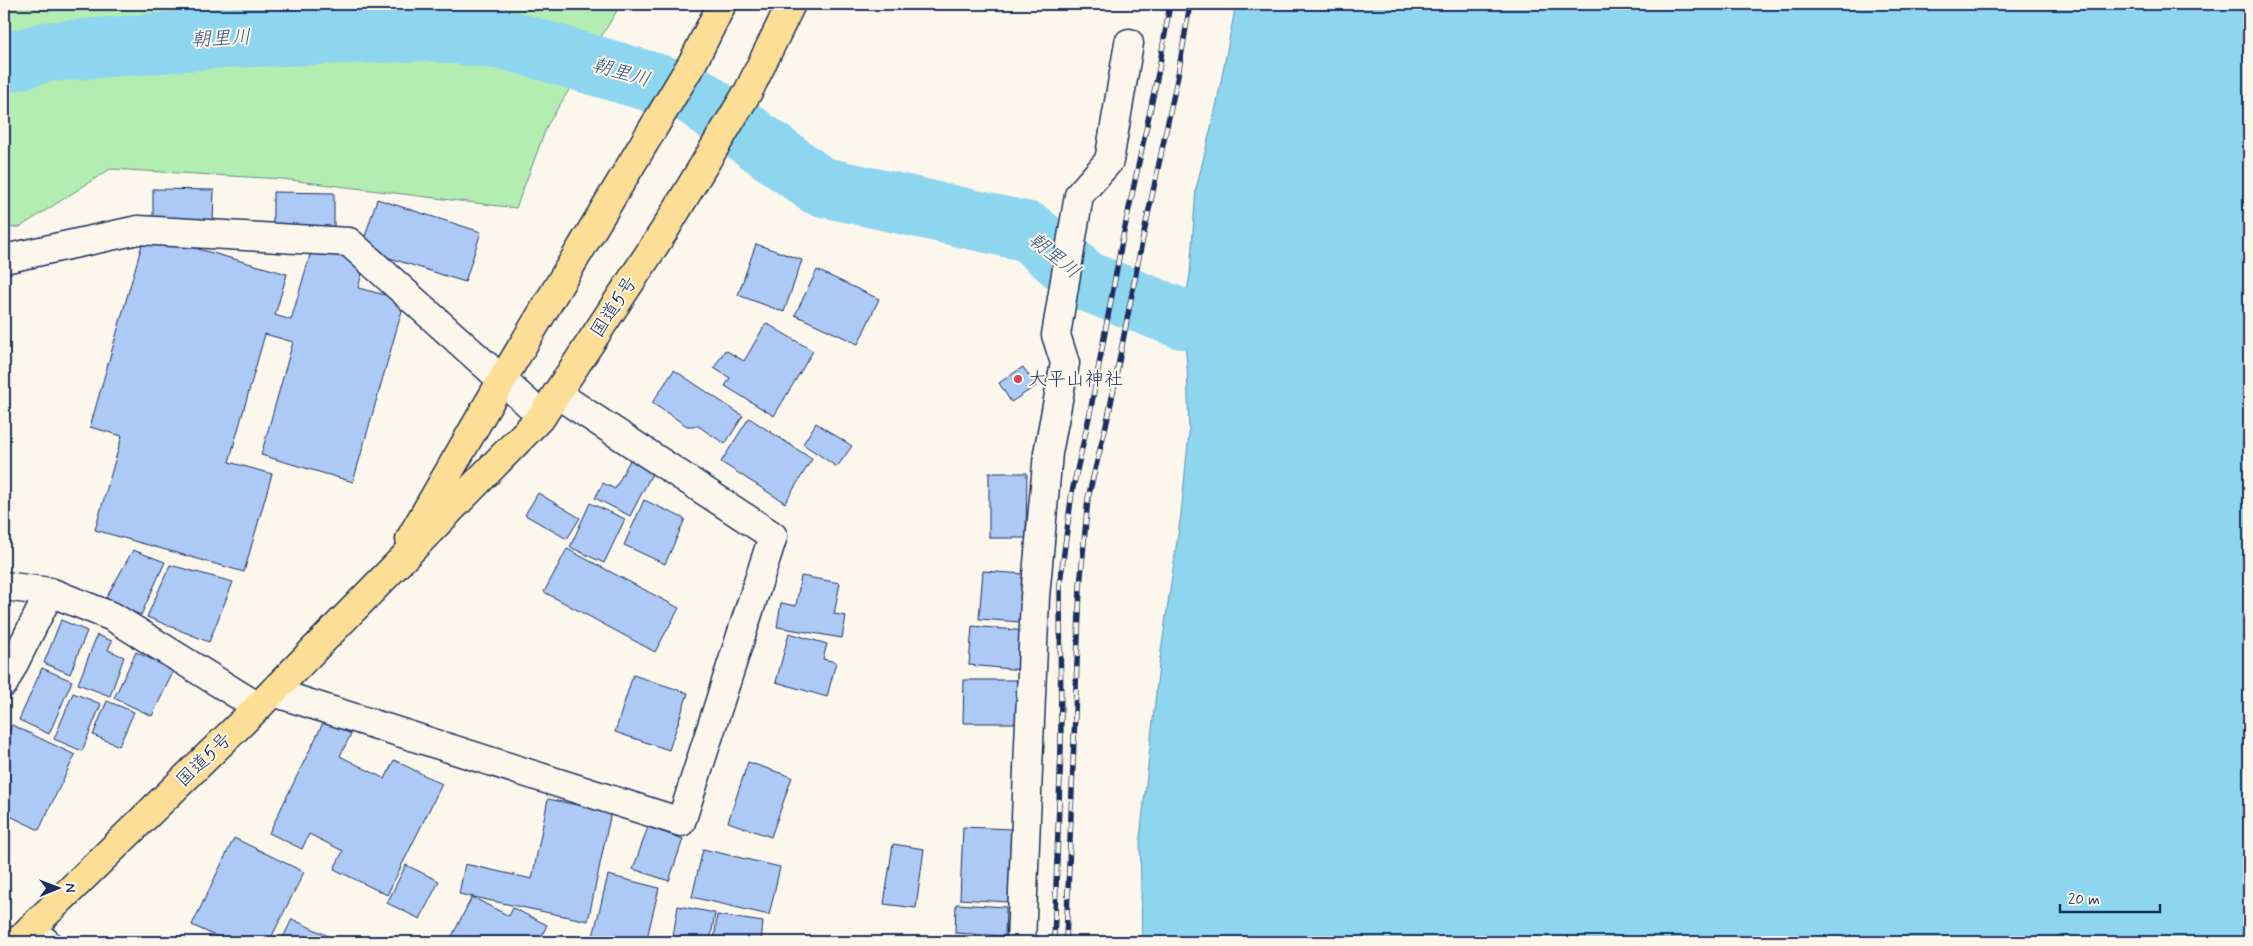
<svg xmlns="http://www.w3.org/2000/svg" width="2253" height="946" font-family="Mynerve,'Klee One',sans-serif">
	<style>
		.green { fill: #b3edb2; stroke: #678e88 }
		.water { fill: #8ed5ef; stroke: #6093b5 }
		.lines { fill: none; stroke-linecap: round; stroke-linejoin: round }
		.river { stroke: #8ed5ef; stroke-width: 60 }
		.building { fill: #adc9f5; stroke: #1b2f5e }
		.street-casing { stroke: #1b2f5e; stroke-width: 31 }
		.highway-casing { stroke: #1b2f5e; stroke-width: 31 }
		.street { stroke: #fbf7ec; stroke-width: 28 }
		.highway { stroke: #fcde96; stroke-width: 28 }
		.rail-casing { stroke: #1b2f5e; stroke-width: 5.5 }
		.rail { stroke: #fbf7ec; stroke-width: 4; stroke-dasharray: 11; stroke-linecap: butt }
		.poi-dot { fill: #d1495b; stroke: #fbf7ec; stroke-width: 2 }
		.labels { text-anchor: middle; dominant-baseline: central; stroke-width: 4; stroke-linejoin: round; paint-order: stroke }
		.street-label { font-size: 19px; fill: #1b2f5e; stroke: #fbf7ec }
		.poi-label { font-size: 19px; fill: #1b2f5e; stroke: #fbf7ec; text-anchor: start }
		.water-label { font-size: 20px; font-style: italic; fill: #385882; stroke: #fbf7ec }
	</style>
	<rect width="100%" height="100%" fill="#fbf7ec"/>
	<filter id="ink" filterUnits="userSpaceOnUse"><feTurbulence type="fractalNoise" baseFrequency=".02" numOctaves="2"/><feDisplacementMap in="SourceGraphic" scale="10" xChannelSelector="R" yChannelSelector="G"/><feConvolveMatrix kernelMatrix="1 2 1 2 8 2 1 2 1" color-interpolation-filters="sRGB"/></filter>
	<g filter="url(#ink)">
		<path class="green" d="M 4,4 L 621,4 L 547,126 L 516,208 L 282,179 L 110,169 L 20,227 L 4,228 Z"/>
		<path class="water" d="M 1236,4 L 2249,4 L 2249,942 L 1142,942 L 1140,839 L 1159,665 L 1181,514 L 1189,433 L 1187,364 L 1182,319 L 1190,274 L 1196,189 L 1216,107 Z"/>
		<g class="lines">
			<path class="river" d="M 4,63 L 47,52 L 223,38 L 431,31 L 511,41 L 692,94 L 819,186 L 1029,232 L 1086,281 L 1182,319"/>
		</g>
		<path class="building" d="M 153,189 L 214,190 L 213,226 L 153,225 Z
			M 273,192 L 334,193 L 334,230 L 273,230 Z
			M 377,199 L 481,232 L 465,282 L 361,249 Z
			M 145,234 L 287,274 L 275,315 L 291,320 L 313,245 L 366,259 L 358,288 L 405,300 L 353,482 L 261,455 L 293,342 L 265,334 L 229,462 L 272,474 L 244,572 L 95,530 L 122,436 L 90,427 Z
			M 756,244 L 802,260 L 784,312 L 738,295 Z
			M 817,270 L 879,299 L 858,344 L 795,315 Z
			M 766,323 L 813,351 L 774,416 L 725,386 L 730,378 L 714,368 L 725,350 L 744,361 Z
			M 1023,367 L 1036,386 L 1011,402 L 999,383 Z
			M 674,370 L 743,416 L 725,444 L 698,426 L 687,426 L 652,403 Z
			M 749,418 L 812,459 L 785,503 L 721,462 Z
			M 816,423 L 852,446 L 837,467 L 803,444 Z
			M 633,454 L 656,466 L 630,516 L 595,498 L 603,483 L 615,489 Z
			M 989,473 L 1027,473 L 1026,538 L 989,538 Z
			M 538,493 L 580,518 L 567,539 L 525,515 Z
			M 644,500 L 685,519 L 665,564 L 624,545 Z
			M 590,503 L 625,519 L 604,563 L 570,547 Z
			M 567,549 L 679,608 L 655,652 L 544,592 Z
			M 133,550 L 165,562 L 141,615 L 105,600 Z
			M 170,565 L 233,582 L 209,642 L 147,617 Z
			M 983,571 L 1024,574 L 1020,622 L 979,619 Z
			M 801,576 L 840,583 L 834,614 L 846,616 L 842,638 L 777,627 L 781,603 L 796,606 Z
			M 4,593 L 9,594 L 4,614 Z
			M 61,620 L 87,631 L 70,674 L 44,663 Z
			M 972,626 L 1026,631 L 1022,670 L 969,665 Z
			M 789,633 L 827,644 L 823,659 L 836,662 L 827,697 L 776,682 Z
			M 97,635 L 112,641 L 108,650 L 124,657 L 110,696 L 78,684 Z
			M 136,652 L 174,670 L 152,716 L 114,698 Z
			M 42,668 L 72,681 L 49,734 L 19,720 Z
			M 633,675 L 688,693 L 669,750 L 615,732 Z
			M 964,680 L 1017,680 L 1017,723 L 963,723 Z
			M 73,693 L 101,704 L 82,751 L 54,739 Z
			M 107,701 L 134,712 L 119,746 L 93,735 Z
			M 324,721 L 351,734 L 340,756 L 385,779 L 394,760 L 442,784 L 387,895 L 334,869 L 343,851 L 309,834 L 302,849 L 269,833 Z
			M 12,725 L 75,755 L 39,830 L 4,813 L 4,743 Z
			M 748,762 L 792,777 L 771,837 L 728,822 Z
			M 548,799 L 611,812 L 588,921 L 459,894 L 465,864 L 532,879 Z
			M 648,827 L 683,839 L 669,881 L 633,869 Z
			M 963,827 L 1012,829 L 1008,902 L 960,899 Z
			M 234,838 L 304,872 L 269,942 L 228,942 L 192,925 Z
			M 893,844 L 924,849 L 916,908 L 884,904 Z
			M 703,849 L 780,867 L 769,915 L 692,897 Z
			M 406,865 L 439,881 L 420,919 L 387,903 Z
			M 608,875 L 659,888 L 646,942 L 614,942 L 593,937 Z
			M 472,897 L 509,916 L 513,908 L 547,925 L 539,942 L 449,942 Z
			M 956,904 L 1006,907 L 1005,936 L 955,933 Z
			M 678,906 L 715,913 L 710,942 L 672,942 Z
			M 717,915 L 763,922 L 761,942 L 714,942 Z
			M 292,919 L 341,942 L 281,942 Z"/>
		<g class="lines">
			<g class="street-casing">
				<path id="street" d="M 4,259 L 138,230 L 349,242 L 542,416
					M 4,586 L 50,592 L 113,617 L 258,707
					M 4,683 L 50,592
					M 273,692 L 681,822 L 773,536 L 557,394
					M 30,929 L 46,942
					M 1021,942 L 1035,597 L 1048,453 L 1065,363 L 1056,335 L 1079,195 L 1109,161 L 1129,43"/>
			</g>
			<g class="highway-casing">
				<path id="highway" d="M 410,539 L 502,380 L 694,60 L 722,4
					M 17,942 L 258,707 L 542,416 L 664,231 L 749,90 L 791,4"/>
			</g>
			<use href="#street" class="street"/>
			<use href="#highway" class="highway"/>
			<g class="rail-casing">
				<path id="rail" d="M 1054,942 L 1061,748 L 1060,583 L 1072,492 L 1090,413 L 1122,241 L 1159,69 L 1170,4
					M 1066,942 L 1080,587 L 1088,498 L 1109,413 L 1141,247 L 1178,75 L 1190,4"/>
			</g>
			<use href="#rail" class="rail"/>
		</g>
	</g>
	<circle class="poi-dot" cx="1018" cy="379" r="5"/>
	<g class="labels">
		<g class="street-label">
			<text transform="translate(614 307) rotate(-57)">国道5号</text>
			<text transform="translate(204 760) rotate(-44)">国道5号</text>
		</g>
		<g class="poi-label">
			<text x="1028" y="379">大平山神社</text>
		</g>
		<g class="water-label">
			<text transform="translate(221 39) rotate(-3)">朝里川</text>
			<text transform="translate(621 73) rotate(16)">朝里川</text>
			<text transform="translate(1054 256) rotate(39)">朝里川</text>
		</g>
	</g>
	<rect width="2253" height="946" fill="none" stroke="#fbf7ec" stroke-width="20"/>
	<rect x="10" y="10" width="2233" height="926" fill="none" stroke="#1b2f5e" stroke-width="2" filter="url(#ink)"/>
	<g transform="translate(58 888) rotate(89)" stroke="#fbf7ec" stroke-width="4" paint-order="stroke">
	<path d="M0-4L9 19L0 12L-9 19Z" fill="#1b2f5e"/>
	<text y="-8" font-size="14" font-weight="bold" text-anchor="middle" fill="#1b2f5e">N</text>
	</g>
	<path d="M2060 904v8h100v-8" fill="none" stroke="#1b2f5e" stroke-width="2.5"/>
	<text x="2068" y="904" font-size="15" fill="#1b2f5e" stroke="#fbf7ec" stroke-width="4" paint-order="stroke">20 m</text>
</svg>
